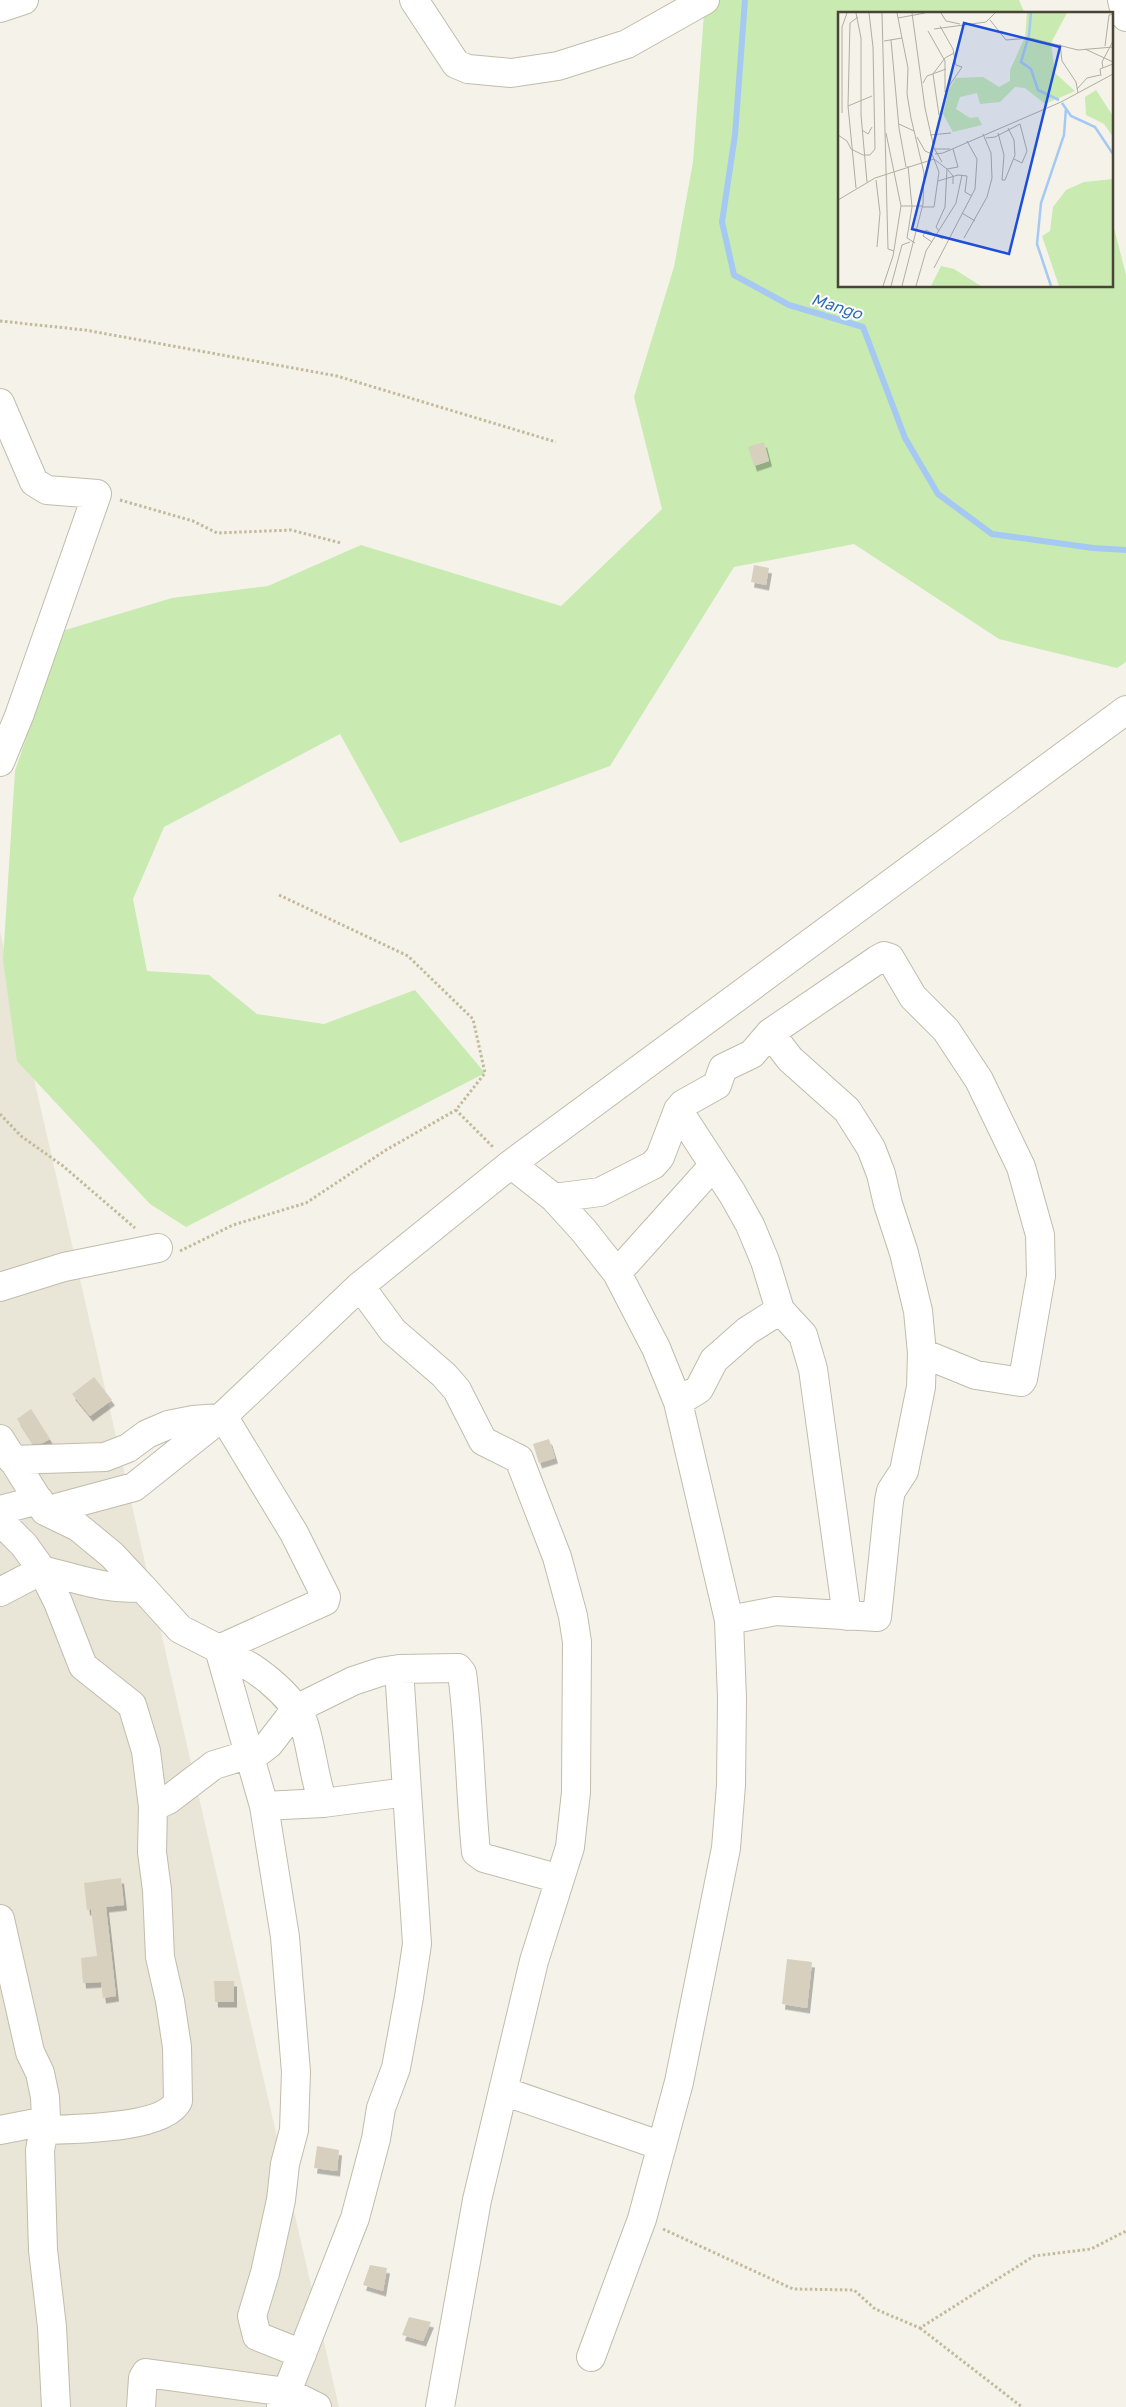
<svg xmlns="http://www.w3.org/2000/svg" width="1126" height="2407" font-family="'Golos Text',sans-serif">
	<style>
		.residential { fill: #e9e6d7 }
		.green { fill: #c9eab1 }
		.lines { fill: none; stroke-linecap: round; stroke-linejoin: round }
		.stream { stroke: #a5c9f2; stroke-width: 6 }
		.building { fill: #d7d0be; filter: url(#shadow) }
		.minor-casing { stroke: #c1bcab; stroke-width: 30 }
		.path { stroke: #c3ba9c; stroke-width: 3; stroke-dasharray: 2.5 2.5; stroke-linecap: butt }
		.minor { stroke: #fff; stroke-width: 28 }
		.labels { text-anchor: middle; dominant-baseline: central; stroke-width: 4; stroke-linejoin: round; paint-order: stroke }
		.water-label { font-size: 16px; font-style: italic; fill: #2d6cb8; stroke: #fff }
		.inset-river { fill: none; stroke: #a5c9f2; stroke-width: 2.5 }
		.inset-road { fill: none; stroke: #b0ada2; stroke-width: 1 }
		.view { fill: #1d4ed8; fill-opacity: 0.15; stroke: #1d4ed8; stroke-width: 2.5 }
		.inset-edge { fill: none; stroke: #494437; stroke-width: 2.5 }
	</style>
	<defs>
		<filter id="shadow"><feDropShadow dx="3" dy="5.5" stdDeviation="0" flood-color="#0004"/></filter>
	</defs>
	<rect width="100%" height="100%" fill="#f5f3e9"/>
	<path class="residential" d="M 0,931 L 339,2407 L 0,2407 Z"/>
	<path class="green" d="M 705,0 L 1019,0 L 1025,14 L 840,14 L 840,286 L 1112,286 L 1112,220 L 1126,275 L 1126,662 L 1117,668 L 999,639 L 854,544 L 734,567 L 610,766 L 400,843 L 340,734 L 164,827 L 133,899 L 147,971 L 209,975 L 257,1014 L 324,1024 L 415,990 L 485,1073 L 186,1227 L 150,1204 L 17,1061 L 3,960 L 15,771 L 62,631 L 172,598 L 268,586 L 361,545 L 561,606 L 662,509 L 634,397 L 674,267 L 693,162 Z"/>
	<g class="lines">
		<path class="stream" d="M 745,0 L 735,135 L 722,222 L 734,275 L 789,305 L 863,327 L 905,438 L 938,494 L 992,534 L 1093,548 L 1126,550"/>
	</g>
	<path class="building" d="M 764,442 L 769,461 L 754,466 L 748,447 Z
		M 754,565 L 769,568 L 766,585 L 751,582 Z
		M 94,1377 L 112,1400 L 90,1416 L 72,1394 Z
		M 31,1409 L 50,1439 L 43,1443 L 33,1444 L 17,1419 Z
		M 549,1439 L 555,1458 L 539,1463 L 533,1444 Z
		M 121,1878 L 124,1905 L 106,1907 L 116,1996 L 103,1998 L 101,1982 L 83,1983 L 81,1958 L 97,1956 L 91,1909 L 87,1910 L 84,1883 Z
		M 787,1959 L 812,1962 L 807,2008 L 782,2004 Z
		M 214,1981 L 234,1981 L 234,2002 L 215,2002 Z
		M 317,2146 L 339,2150 L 337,2171 L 314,2168 Z
		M 370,2265 L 387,2268 L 383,2291 L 363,2285 Z
		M 409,2317 L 431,2322 L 423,2341 L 402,2335 Z"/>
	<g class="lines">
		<g class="minor-casing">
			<path id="minor" d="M 414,0 L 456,64 L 468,69 L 511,73 L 558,66 L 627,44 L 705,0
				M 1122,0 L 1126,17
				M 0,8 L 24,0
				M 0,403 L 34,482 L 47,490 L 97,494 L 19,716 L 0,762
				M 678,1110 L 732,1193 L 750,1225 L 765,1261 L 780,1310 L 803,1335 L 813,1369 L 847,1616
				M 511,1164 L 554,1198 L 584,1231 L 617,1273 L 656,1348 L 678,1402 L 729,1620 L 732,1699 L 731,1785 L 726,1848 L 679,2082 L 642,2219 L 591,2357
				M 554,1198 L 600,1192 L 653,1165 L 660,1157 L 678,1110 L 683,1104 L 717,1085 L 723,1068 L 752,1054 L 770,1033 L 877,960 L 884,956 L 890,958 L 913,997 L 946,1030 L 979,1080 L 1021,1167 L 1040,1235 L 1041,1276 L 1023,1379 L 1021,1382 L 976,1375 L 922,1353
				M 617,1273 L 713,1166
				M 360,1286 L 393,1331 L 444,1375 L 457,1390 L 483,1441 L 519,1459 L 557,1557 L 573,1616 L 577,1642 L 576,1792 L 570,1847 L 534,1961 L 477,2200 L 440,2407
				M 0,1287 L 64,1267 L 158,1248
				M 678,1402 L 699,1389 L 714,1360 L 747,1331 L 780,1310
				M 0,1439 L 45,1511 L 78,1527 L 112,1555 L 142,1587
				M 12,1460 L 105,1457 L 128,1448 L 147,1434 L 168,1425 L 193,1420 L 220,1418
				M 0,1510 L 39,1500
				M 45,1511 L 134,1487 L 223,1416 L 360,1286 L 511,1164 L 1126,710
				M 0,1526 L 8,1529 L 24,1545 L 42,1570 L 58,1602 L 83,1666 L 132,1705 L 146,1751 L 153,1807 L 152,1852 L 157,1890 L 160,1957 L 170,2001 L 177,2047 L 178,2101 C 164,2129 75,2129 45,2130
				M 0,1592 L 42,1570 C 75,1578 109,1591 142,1587 L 180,1629 L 219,1649 L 264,1806 L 285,1937 L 296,2072 L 294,2130 L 285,2164 L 281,2200 L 265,2273 L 252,2316 L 257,2336 L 302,2354
				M 729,1620 L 776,1611 L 877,1617 L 889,1501 L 891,1491 L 904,1471 L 921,1387 L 922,1353 L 918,1311 L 904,1253 L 888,1204 L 881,1174 L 871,1148 L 847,1110 L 790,1059 L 770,1033
				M 219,1649 L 325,1601 L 326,1597 L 294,1533 L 223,1416
				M 221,1655 C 247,1657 297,1699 304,1724 C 312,1750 314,1777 323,1803
				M 264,1806 L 323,1803 L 407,1792
				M 153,1807 L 168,1800 L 214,1765 L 260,1751 L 269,1744 L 296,1709 L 353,1681 L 380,1672 L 399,1669 L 458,1668 L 462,1673 C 470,1732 470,1792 476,1852 L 484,1858 L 560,1879
				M 0,1919 L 30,2052 L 40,2073 L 45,2097 L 46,2119 L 40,2150 L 43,2250 L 52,2327 L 56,2407
				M 503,2091 L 662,2146
				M 0,2130 L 46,2121
				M 141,2407 L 143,2378 L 146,2373 L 287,2392 L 317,2407
				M 281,2407 L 355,2218 L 376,2139 L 381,2108 L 396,2068 L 409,1997 L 417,1944 L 399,1669"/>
		</g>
		<path class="path" d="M 0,321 L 85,330 L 337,376 L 556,442
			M 120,500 L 193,521 L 217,533 L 291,530 L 341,543
			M 279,895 L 408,956 L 473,1019 L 485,1073 L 456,1110 L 494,1148
			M 0,1114 L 21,1136 L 63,1166 L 135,1228
			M 180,1251 L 233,1225 L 306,1203 L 386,1150 L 456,1110
			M 663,2229 L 793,2289 L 854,2290 L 875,2309 L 920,2328 L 1034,2256 L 1091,2249 L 1126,2231
			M 920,2328 L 1022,2407"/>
		<use href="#minor" class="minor"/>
	</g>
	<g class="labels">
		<g class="water-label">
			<text transform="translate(837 306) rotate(18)">Mango</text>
		</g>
	</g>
	<g transform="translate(838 12)">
		<rect width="275" height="275" fill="#f5f3e9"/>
		<path d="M 189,1 L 229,1 L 213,31 L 217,61 L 237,79 L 207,92 L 187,76 L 177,75 L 162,90 L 142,92 L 139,81 L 122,85 L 118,97 L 132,106 L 140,105 L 144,113 L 115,120 L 105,102 L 111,77 L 118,66 L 145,65 L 161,75 L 172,69 L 172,58 L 187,25 ZM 258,78 L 275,104 L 275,125 L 266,112 L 248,103 L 247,85 ZM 275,167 L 275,274 L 221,274 L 204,224 L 212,219 L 215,195 L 228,178 L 246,170 ZM 103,254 L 116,257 L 143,274 L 93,274 Z" fill="#c9eab1"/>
		<path class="inset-river" d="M 193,1 L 191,23 L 183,50 L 193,57 L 200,78 L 221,88M 224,91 L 233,104 L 257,115 L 275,142M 213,274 L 199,232 L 203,191 L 226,123 L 228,96"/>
		<path class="inset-road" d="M 18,1 L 23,26 L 23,103 L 29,170M 44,1 L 50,237 L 56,239M 59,1 L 70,56 L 69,82 L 73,106 L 86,161 L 85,192 L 64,274M 74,1 L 87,96 L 96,136 L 104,150M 103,1 L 108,9 L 122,12M 60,6 L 87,1M 152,8 L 168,28 L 192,26 L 240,38 L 275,35M 96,17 L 148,10 L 157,1M 90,19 L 107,49 L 107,80 L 124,55 L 118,53 L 115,37 L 102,14M 53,28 L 61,116 L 68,155M 46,29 L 64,26M 222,32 L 224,49 L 238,70 L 240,81M 267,34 L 271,3 L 275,2M 247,37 L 275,50M 265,56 L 264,50 L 275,29M 263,64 L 262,57 L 275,52M 85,71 L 89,64 L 108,57M 239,77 L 249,66 L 262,63M 10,94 L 34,84M 4,101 L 4,15 L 9,1M 101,103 L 95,62 L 107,46 L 116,41M 61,112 L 76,119M 24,118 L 30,122 L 34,115M 160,121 L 166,143 L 164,168M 0,123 L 9,129 L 13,137 L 25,143 L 32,143 L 37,137 L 35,35 L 31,1M 92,123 L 113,121M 79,125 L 87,139 L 94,142 L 101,160 L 96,195 L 84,195M 148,126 L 157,125 L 182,112 L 189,139 L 184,151 L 176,147M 96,137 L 112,137M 97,142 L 105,141 L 223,90 L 275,62M 70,154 L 74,195 L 69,226 L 77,231M 109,157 L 120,155 L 115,137M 110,158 L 115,164 L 115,172M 38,168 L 42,201 L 39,235M 164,168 L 167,168 L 177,143 L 176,128 L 170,116M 100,169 L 120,163 L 129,164 L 127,180 L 134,184M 18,176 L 10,94 L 12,11 L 20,5M 0,188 L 37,166 L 96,147 L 109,157 L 107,195 L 98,215 L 101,219M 63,194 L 84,194M 124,201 L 137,209M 126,226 L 149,185 L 154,166 L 153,141 L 145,122M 94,230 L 85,224 L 88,218 L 105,227M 96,256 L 137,177 L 139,147 L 129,129M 45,274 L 55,244 L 63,194 L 48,121M 53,274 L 64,233 L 72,230M 78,274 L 88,239 L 118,191 L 124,163"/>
		<path class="view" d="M 126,11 L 222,35 L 171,242 L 74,217 Z"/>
		<rect width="275" height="275" class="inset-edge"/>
	</g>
</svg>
